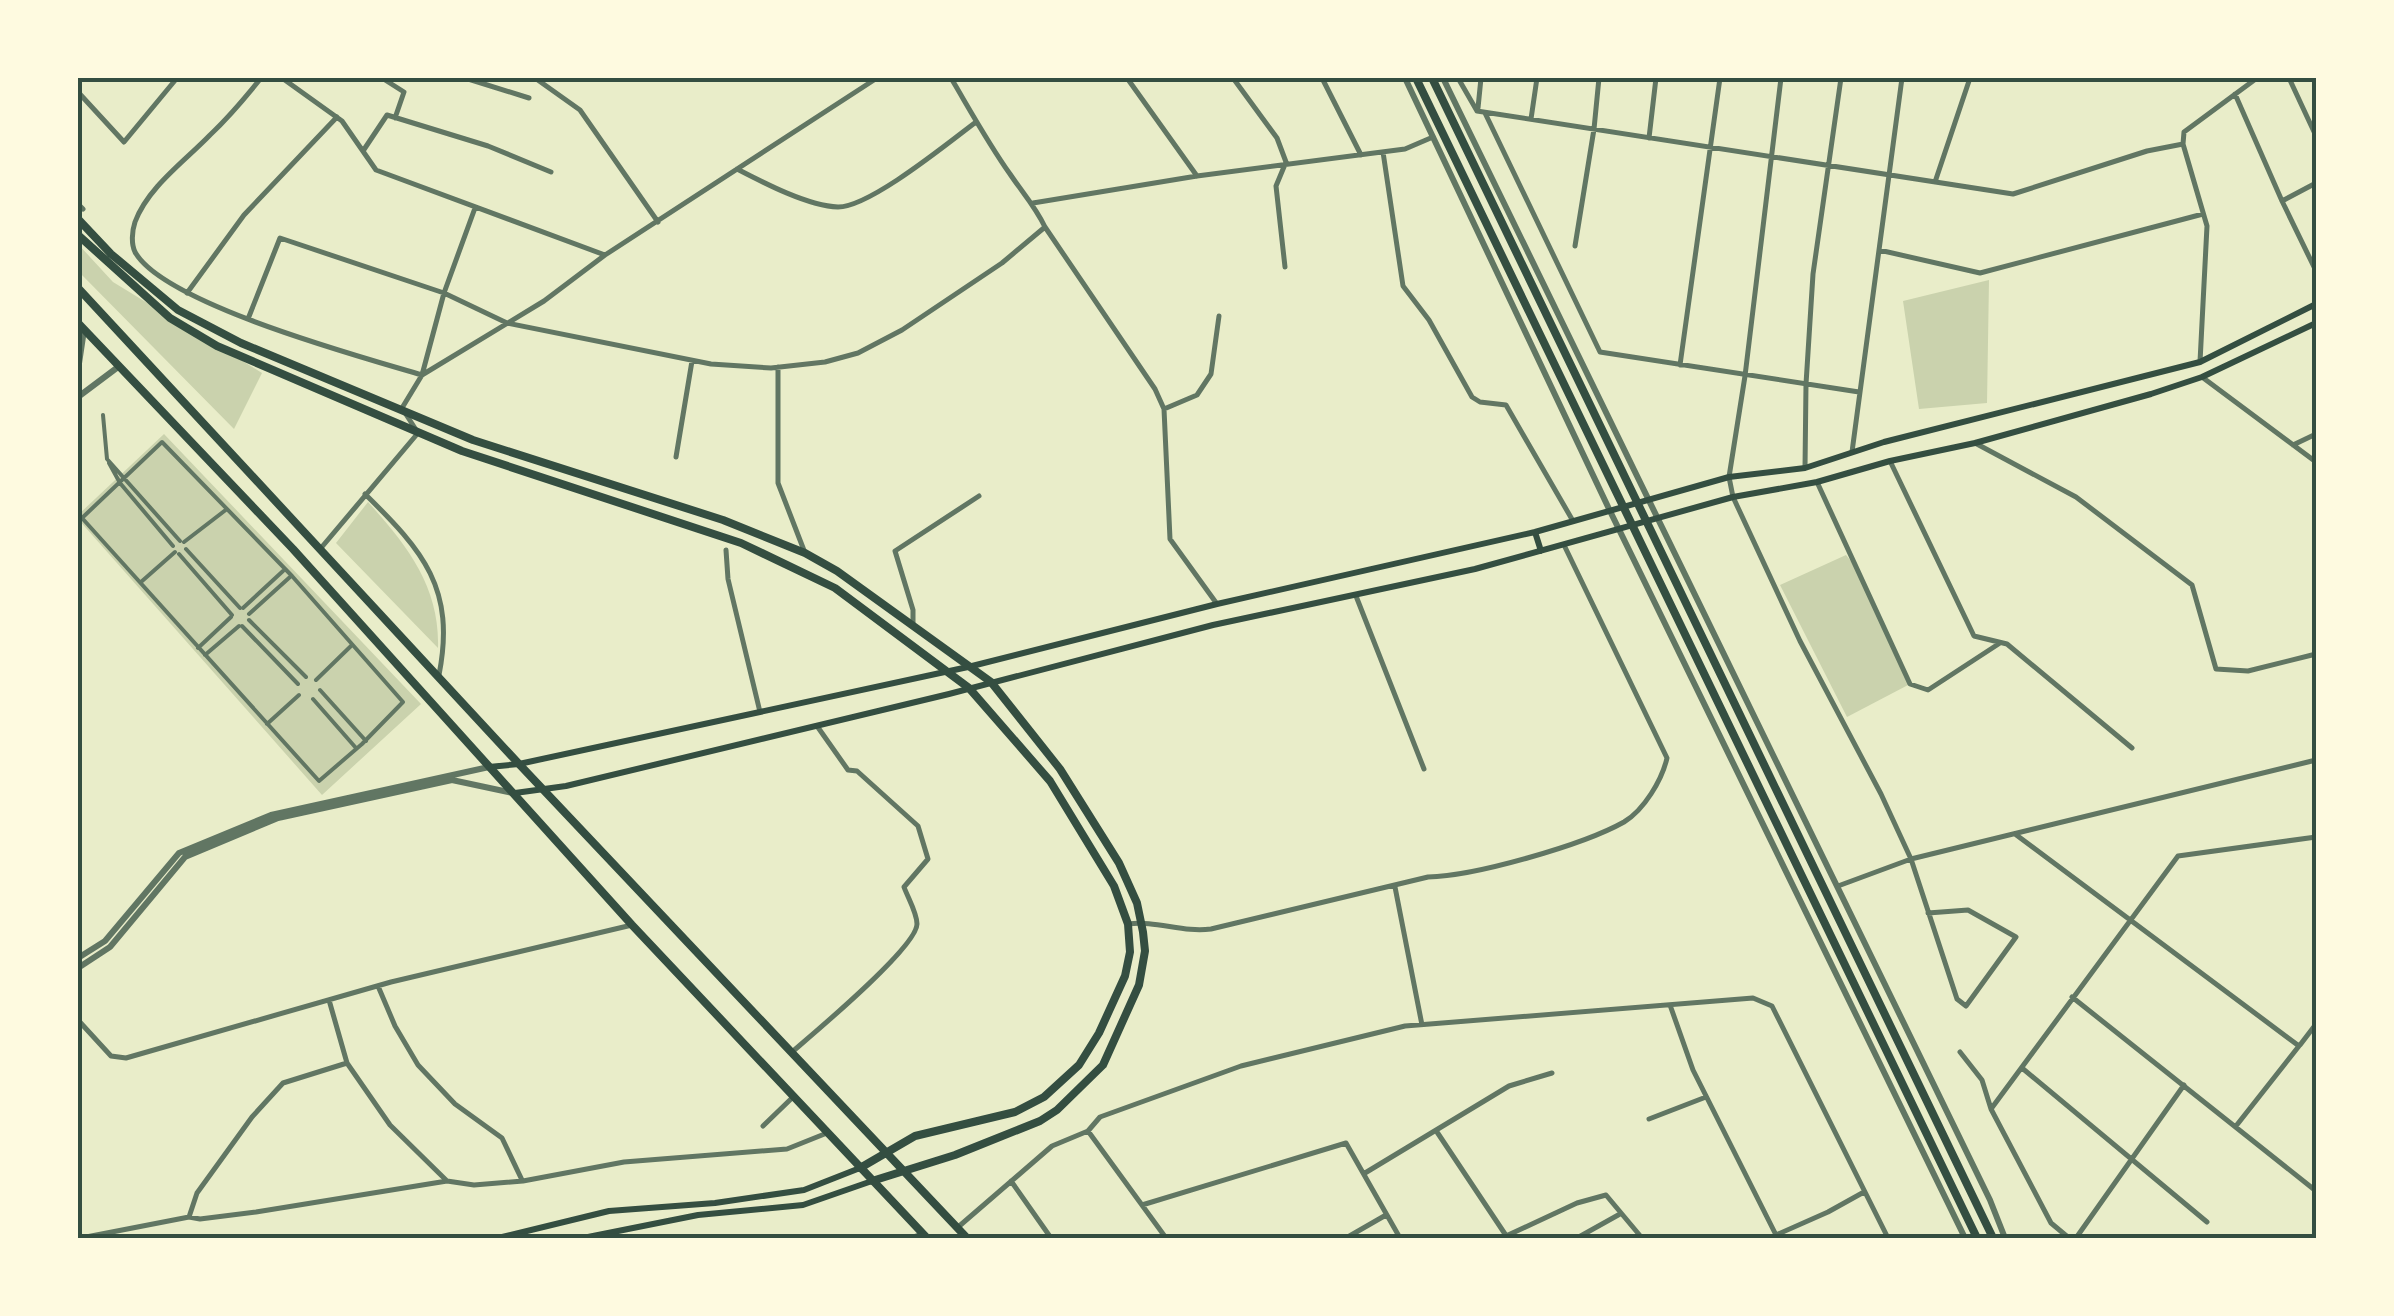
<svg xmlns="http://www.w3.org/2000/svg" width="2394" height="1316" font-family="Raleway,sans-serif">
	<style>
		.green { fill: #cad2ad }
		.lines { fill: none; stroke-linecap: round; stroke-linejoin: round }
		.pedestrian { stroke: #617663; stroke-width: 4 }
		.minor { stroke: #617663; stroke-width: 5 }
		.tertiary { stroke: #617663; stroke-width: 6 }
		.secondary { stroke: #344e41; stroke-width: 6 }
		.primary { stroke: #344e41; stroke-width: 8 }
		.trunk { stroke: #344e41; stroke-width: 8 }
		.neatline { fill: none; stroke: #344e41; stroke-width: 4 }
	</style>
	<rect width="100%" height="100%" fill="#e9edc9"/>
	<path class="green" d="M 78,244 L 113,282 L 262,373 L 234,429 L 78,271 Z
		M 1989,280 L 1987,403 L 1919,409 L 1903,301 Z
		M 164,434 L 421,704 L 322,795 L 78,519 L 78,515 Z
		M 368,502 C 407,545 440,587 438,648 L 336,543 Z
		M 1846,555 L 1855,566 L 1910,684 L 1847,717 L 1780,585 Z"/>
	<g class="lines">
		<path class="pedestrian" d="M 103,415 L 107,459 L 180,541
			M 162,442 L 292,576 L 403,702 L 362,744 L 319,781 L 82,518 Z
			M 109,463 L 120,483 L 173,546
			M 184,542 L 227,509
			M 186,549 L 240,608
			M 179,554 L 232,615
			M 141,582 L 175,552
			M 243,608 L 283,571
			M 249,614 L 290,577
			M 249,620 L 306,677
			M 242,626 L 298,684
			M 198,648 L 231,617
			M 205,655 L 239,626
			M 316,680 L 352,645
			M 320,690 L 366,741
			M 313,699 L 356,748
			M 267,724 L 299,695"/>
		<path class="minor" d="M 261,78 C 245,98 229,117 210,135 C 185,161 148,187 135,222 C 132,231 131,244 135,252 C 164,304 362,357 422,375 L 444,293 L 475,208
			M 282,78 L 342,121 L 376,170 L 605,255
			M 382,78 L 404,92 L 395,118
			M 465,78 L 529,98
			M 535,78 L 580,110 L 658,222
			M 951,78 C 970,110 988,143 1010,174 C 1022,192 1035,206 1045,227 L 1155,389 L 1164,409 L 1170,539 L 1217,604
			M 1127,78 L 1197,176
			M 1233,78 L 1277,138 L 1286,162 L 1276,186 L 1285,267
			M 1322,78 L 1361,155
			M 1458,78 L 1477,111
			M 1781,78 L 1745,376 L 1729,477 L 1733,497 L 1800,641 L 1881,794 L 1911,859 L 1957,999 L 1966,1006 L 2016,937 L 1968,910 L 1928,913
			M 2289,78 L 2316,136
			M 78,92 L 124,142 L 177,78
			M 2235,94 L 2282,201
			M 1478,108 L 1481,78
			M 1477,111 L 2013,194 L 2147,151 L 2183,144 L 2207,226 L 2200,362
			M 1485,113 L 1600,352 L 1859,392
			M 1531,119 L 1537,78
			M 1649,138 L 1656,78
			M 2183,144 L 2184,132 L 2257,78
			M 363,151 L 387,115 L 488,146 L 551,172
			M 1383,152 L 1403,286 L 1429,320 L 1472,397 L 1480,402 L 1506,405 L 1573,521
			M 737,169 C 764,183 808,206 838,207 C 870,207 948,143 976,122
			M 1935,182 L 1970,78
			M 2316,183 L 2282,201 L 2316,271
			M 1033,203 L 1197,176 L 1405,149 L 1433,137
			M 78,204 L 83,209
			M 1575,246 L 1594,129 L 1599,78
			M 1879,250 L 1980,273 L 2203,214
			M 187,293 L 244,215 L 337,117
			M 248,319 L 280,238 L 444,293 L 507,323 L 711,364 L 771,368 L 825,362 L 858,353 L 902,330 L 1002,263 L 1045,227
			M 1680,365 L 1720,78
			M 778,367 L 778,483 L 805,553
			M 2202,377 L 2316,462
			M 1164,409 L 1197,395 L 1211,374 L 1219,316
			M 1975,443 L 2076,497 L 2192,585 L 2216,669 L 2248,671 L 2316,654
			M 2293,445 L 2316,434
			M 1852,452 L 1902,78
			M 676,457 L 692,361
			M 1890,461 L 1974,636 L 2007,644 L 2132,748
			M 1805,468 L 1806,384 L 1813,274 L 1841,78
			M 1817,482 L 1910,684 L 1928,690 L 2000,643
			M 365,494 C 423,551 456,588 439,675
			M 321,548 L 418,433 L 402,408 L 422,375 L 544,301 L 605,255 L 877,78
			M 726,550 L 728,579 L 760,712
			M 1356,596 L 1424,769
			M 913,625 L 913,610 L 895,551 L 979,496
			M 2015,834 L 2299,1046 L 2236,1126
			M 1838,886 L 1911,859 L 2316,760
			M 1395,887 L 1422,1025
			M 1128,924 C 1156,920 1183,933 1211,929 L 1428,877 C 1475,876 1583,845 1624,822 C 1644,810 1662,780 1667,758 L 1564,545
			M 378,986 L 395,1026 L 418,1065 L 455,1104 L 502,1138 L 522,1180
			M 2072,997 L 2316,1191
			M 329,1000 L 347,1063 L 390,1125 L 447,1181
			M 1670,1005 L 1693,1070 L 1776,1235 L 1828,1212 L 1864,1192
			M 78,1020 L 111,1056 L 126,1058 L 391,982 L 632,925
			M 2300,1045 L 2316,1024
			M 792,1052 C 814,1033 917,947 917,924 C 917,913 908,898 904,887 L 928,859 L 918,826 L 857,771 L 848,770 L 817,726
			M 1960,1052 L 1982,1080 L 1991,1109
			M 2022,1068 L 2207,1222
			M 1649,1119 L 1706,1097
			M 763,1126 L 793,1097
			M 1088,1131 L 1100,1117 L 1241,1066 L 1405,1026 L 1753,998 L 1772,1006 L 1888,1238
			M 1437,1132 L 1507,1237
			M 1365,1173 L 1509,1086 L 1552,1073
			M 1011,1181 L 1051,1238
			M 1142,1205 L 1346,1143 L 1400,1238
			M 189,1217 L 197,1193 L 252,1117 L 283,1083 L 347,1063
			M 957,1228 L 1052,1146 L 1088,1131 L 1166,1238
			M 1506,1236 L 1577,1203 L 1606,1195 L 1642,1238
			M 81,1238 L 189,1217 L 200,1219 L 256,1212 L 447,1181 L 474,1185 L 523,1181 L 624,1162 L 787,1149 L 827,1133
			M 910,1238 L 922,1234
			M 1346,1238 L 1386,1215
			M 1577,1238 L 1620,1214
			M 2069,1238 L 2051,1223 L 1991,1109 L 2178,856 L 2316,837
			M 2076,1238 L 2184,1085"/>
		<path class="tertiary" d="M 1405,78 L 1610,511 L 1965,1238
			M 1443,78 L 1990,1200 L 2005,1238
			M 78,370 L 84,330
			M 78,397 L 118,367
			M 78,958 L 105,941 L 179,853 L 271,815 L 489,767
			M 78,968 L 110,947 L 185,857 L 278,818 L 452,780 L 513,793"/>
		<path class="secondary" d="M 1535,532 L 1541,551
			M 489,767 L 519,764 L 968,667 L 1217,604 L 1535,532 L 1729,477 L 1805,468 L 1884,442 L 2200,362 L 2316,304
			M 515,793 L 566,786 L 949,694 L 1213,625 L 1475,569 L 1733,497 L 1817,482 L 1890,461 L 1975,443 L 2151,394 L 2202,377 L 2316,323
			M 498,1238 L 609,1211 L 715,1203 L 804,1190 L 860,1168
			M 583,1238 L 698,1215 L 803,1205 L 872,1181"/>
		<path class="primary" d="M 78,219 L 111,254 L 178,310 L 241,343 L 473,440 L 723,520 L 805,553 L 837,571 L 991,682 L 1060,769 L 1119,863 L 1137,903 L 1143,932 L 1145,951 L 1139,985 L 1103,1065 L 1057,1110 L 1040,1121 L 955,1155 L 872,1181
			M 78,235 L 170,318 L 217,346 L 462,451 L 741,543 L 835,588 L 969,688 L 1050,781 L 1114,886 L 1128,924 L 1130,952 L 1125,976 L 1099,1033 L 1079,1065 L 1044,1097 L 1015,1112 L 915,1136 L 860,1168
			M 78,288 L 519,764 L 967,1238
			M 78,323 L 293,549 L 632,925 L 927,1238"/>
		<path class="trunk" d="M 1416,78 L 1977,1238
			M 1432,78 L 1993,1238"/>
	</g>
	<rect width="2394" height="1316" fill="none" stroke="#fefae0" stroke-width="160"/>
	<rect x="80" y="80" width="2234" height="1156" class="neatline"/>
</svg>
